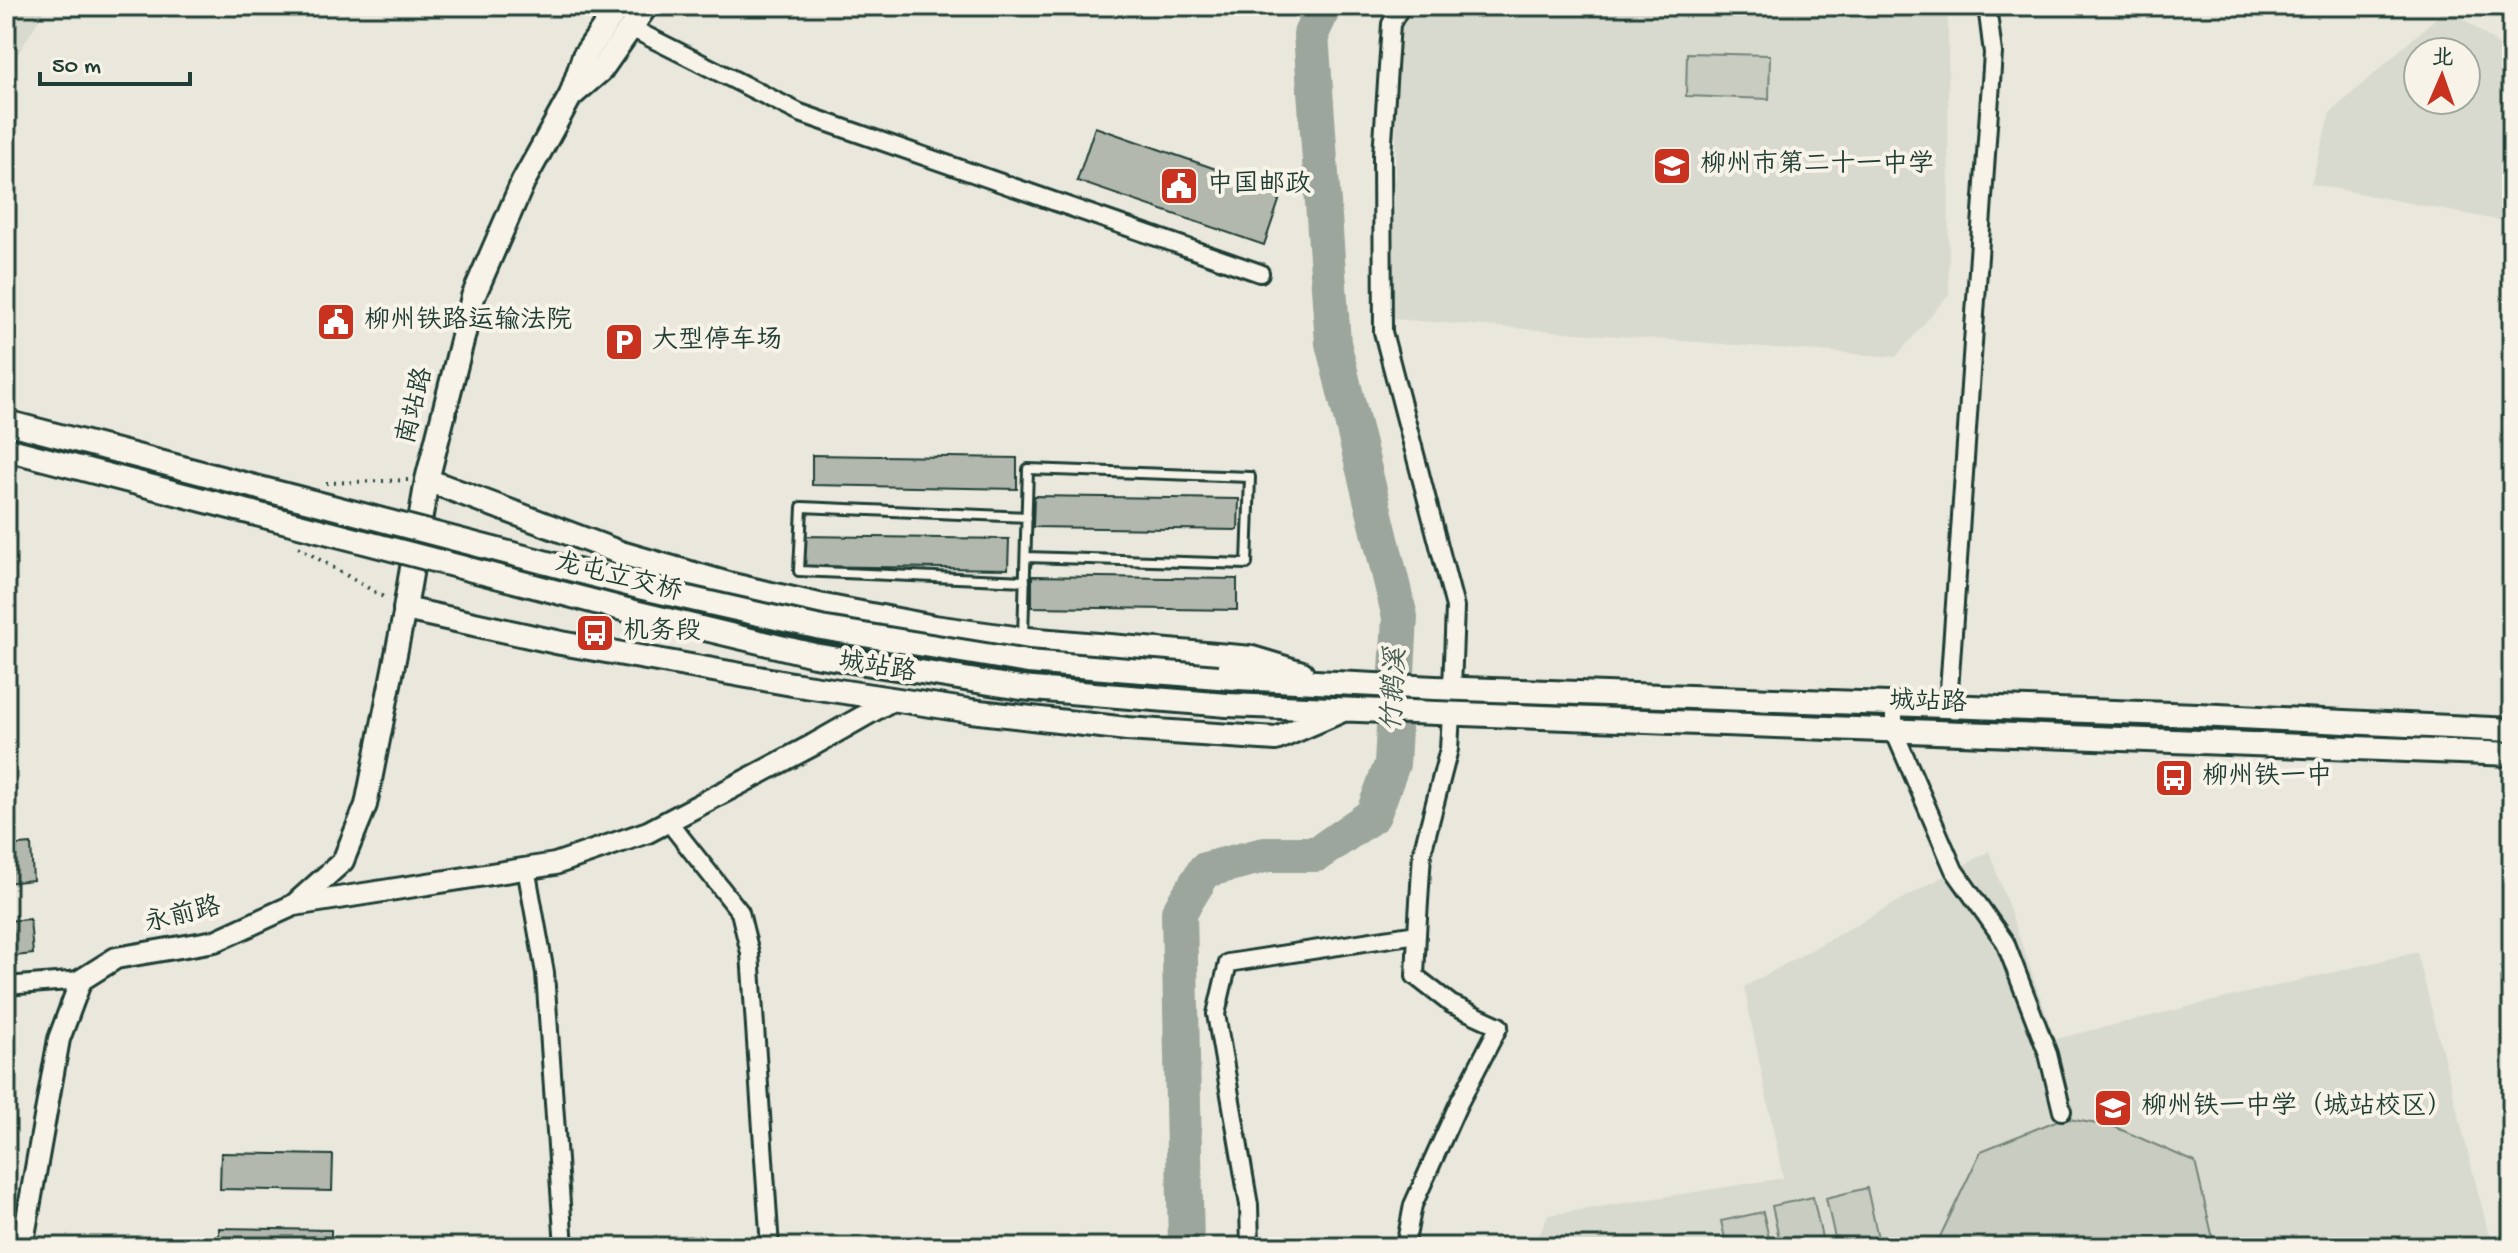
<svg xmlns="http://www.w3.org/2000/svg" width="2518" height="1253" font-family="'Gochi Hand','LXGW WenKai TC',sans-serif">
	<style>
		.built { fill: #d9dacf; fill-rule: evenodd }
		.green { fill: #c8ccc1; stroke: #74847a; stroke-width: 2 }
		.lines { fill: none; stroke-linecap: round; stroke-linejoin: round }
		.river { stroke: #9ca69c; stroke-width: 36 }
		.building { fill: #b2b8ae; stroke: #1f3d34; stroke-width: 2 }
		.service-casing { stroke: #1f3d34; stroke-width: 14 }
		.minor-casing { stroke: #1f3d34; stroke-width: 22 }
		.tertiary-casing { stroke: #1f3d34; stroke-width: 26 }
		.secondary-casing { stroke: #1f3d34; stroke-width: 28 }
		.path { stroke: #1f3d34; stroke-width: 4; stroke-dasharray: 2 6; stroke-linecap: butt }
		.service { stroke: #f7f3e8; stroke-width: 8 }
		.minor { stroke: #f7f3e8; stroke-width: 16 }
		.tertiary { stroke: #f7f3e8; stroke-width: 20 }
		.secondary { stroke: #f7f3e8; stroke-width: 22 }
		.secondary-bridge-casing { stroke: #1f3d34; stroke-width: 28; stroke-linecap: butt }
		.secondary-bridge { stroke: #f7f3e8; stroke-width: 22 }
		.labels { text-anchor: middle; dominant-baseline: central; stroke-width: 8; stroke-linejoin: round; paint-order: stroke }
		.poi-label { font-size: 26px; fill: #1f3d34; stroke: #f7f3e8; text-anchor: start }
		.street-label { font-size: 26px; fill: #1f3d34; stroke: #f7f3e8 }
		.water-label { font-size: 28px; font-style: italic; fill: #445c53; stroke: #f7f3e8 }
	</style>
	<rect width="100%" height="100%" fill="#eae8dd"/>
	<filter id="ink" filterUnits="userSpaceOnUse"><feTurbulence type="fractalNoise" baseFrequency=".0125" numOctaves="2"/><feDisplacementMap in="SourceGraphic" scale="16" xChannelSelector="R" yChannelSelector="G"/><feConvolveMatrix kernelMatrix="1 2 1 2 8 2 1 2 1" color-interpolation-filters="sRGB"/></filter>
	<g filter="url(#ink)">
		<path class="built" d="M 6,6 L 47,6 L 6,74 Z
			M 1408,6 L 1948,6 L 1949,294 L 1896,357 L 1392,319 L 1398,38 Z
			M 2448,7 L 2512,55 L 2512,223 L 2311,184 L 2330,113 ZM 2418,52 L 2466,52 L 2466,100 L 2418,100 Z
			M 1989,851 L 2055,1039 L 2417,952 L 2492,1247 L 1534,1247 L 1548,1215 L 1783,1178 L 1744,987 Z"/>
		<path class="green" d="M 1687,53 L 1770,55 L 1769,99 L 1686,96 Z
			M 2063,1118 L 2115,1127 L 2195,1162 L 2215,1247 L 1935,1247 L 1981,1151 Z
			M 1867,1188 L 1880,1247 L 1837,1247 L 1826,1198 Z
			M 1813,1197 L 1824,1247 L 1781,1247 L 1772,1206 Z
			M 1763,1212 L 1771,1247 L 1727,1247 L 1721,1221 Z"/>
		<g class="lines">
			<path class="river" d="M 1186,1247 L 1179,912 L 1205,870 L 1268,854 L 1317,854 L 1373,815 L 1392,764 L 1400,617 L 1333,343 L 1311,34 L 1324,6"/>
		</g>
		<path class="building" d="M 1095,127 L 1282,192 L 1264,245 L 1077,181 Z
			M 812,455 L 1017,458 L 1017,489 L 812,485 Z
			M 1034,496 L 1239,499 L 1238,530 L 1033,527 Z
			M 804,536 L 1009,539 L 1008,569 L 803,566 Z
			M 1032,576 L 1237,579 L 1237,610 L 1032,607 Z
			M 31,844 L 33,880 L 6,883 L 6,846 Z
			M 30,919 L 33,954 L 6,957 L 6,921 Z
			M 221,1153 L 333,1155 L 332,1191 L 220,1189 Z
			M 219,1228 L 331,1230 L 331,1247 L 219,1247 Z"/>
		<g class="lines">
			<g class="service-casing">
				<path id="service" d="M 1025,581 L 799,571 L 802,507 L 1027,517
					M 1023,637 L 1028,469 L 1250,477 L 1247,564 L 1026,557"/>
			</g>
			<g class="minor-casing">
				<path id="minor" d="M 1401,6 L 1391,24 L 1382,155 L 1383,332 L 1455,607 L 1452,689
					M 631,28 L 800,113 L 1260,273
					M 1894,703 L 1894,731 L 1954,870 L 2005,942 L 2048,1054 L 2062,1111
					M 1948,705 L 1993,53 L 1987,6
					M 668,821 L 740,912 L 750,953 L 770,1247
					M 526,868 L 545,973 L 564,1247
					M 6,986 L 81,980
					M 1250,1247 L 1249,1205 L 1216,1014 L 1228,963 L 1417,934 L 1422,853 L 1449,749 L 1451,714
					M 1405,1247 L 1413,1205 L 1458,1105 L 1499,1026 L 1451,1004 L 1415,976 L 1417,934"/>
			</g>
			<g class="tertiary-casing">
				<path id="tertiary" d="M 294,905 L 555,864 L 648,832 L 813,745 L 892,700
					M 22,1247 L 59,1039 L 81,980 L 116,958 L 215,941 L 294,905 L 343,861 L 366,805 L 405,609"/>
			</g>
			<g class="secondary-casing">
				<path id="secondary" d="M 619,6 L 584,56 L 571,95 L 523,182 L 473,297 L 427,480 L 405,609 L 561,643 L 792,684 L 971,711 L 1127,729 L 1276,739 L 1341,711
					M 572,95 L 601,70 L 646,6
					M 427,480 L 621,553 L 732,585 L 819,605 L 934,627 L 1015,638 L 1252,658 L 1302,673
					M 1218,677 L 1435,688 L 2198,715 L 2512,730
					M 1227,705 L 2512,754"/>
			</g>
			<path class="path" d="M 326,483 L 409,480
				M 298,547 L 387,599"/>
			<use href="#service" class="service"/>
			<use href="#minor" class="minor"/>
			<use href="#tertiary" class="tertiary"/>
			<use href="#secondary" class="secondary"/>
			<g class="secondary-bridge-casing">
				<path id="secondary-bridge" d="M 6,422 L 643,588 L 821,628 L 1028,662 L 1218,677
					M 6,449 L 638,613 L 814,655 L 1021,688 L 1227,705"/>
			</g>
			<use href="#secondary-bridge" class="secondary-bridge"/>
		</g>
	</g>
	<defs>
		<g id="school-square" transform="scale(2)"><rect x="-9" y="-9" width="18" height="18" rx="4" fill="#c8321e" stroke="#f7f3e8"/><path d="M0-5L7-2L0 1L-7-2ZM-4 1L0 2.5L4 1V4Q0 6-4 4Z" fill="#fff"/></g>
		<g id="civic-square" transform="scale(2)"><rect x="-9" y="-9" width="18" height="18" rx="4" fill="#c8321e" stroke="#f7f3e8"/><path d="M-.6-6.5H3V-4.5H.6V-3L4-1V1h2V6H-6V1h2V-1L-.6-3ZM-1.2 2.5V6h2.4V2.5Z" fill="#fff"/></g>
		<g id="parking-square" transform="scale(2)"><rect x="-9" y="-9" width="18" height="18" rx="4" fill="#c8321e" stroke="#f7f3e8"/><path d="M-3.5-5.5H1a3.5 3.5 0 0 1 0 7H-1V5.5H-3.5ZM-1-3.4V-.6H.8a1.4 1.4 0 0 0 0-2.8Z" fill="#fff"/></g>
		<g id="bus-square" transform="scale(2)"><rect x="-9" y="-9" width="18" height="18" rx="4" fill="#c8321e" stroke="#f7f3e8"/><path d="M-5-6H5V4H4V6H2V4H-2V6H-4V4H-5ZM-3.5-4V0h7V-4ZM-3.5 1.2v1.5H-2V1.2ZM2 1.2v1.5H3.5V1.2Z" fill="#fff"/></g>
	</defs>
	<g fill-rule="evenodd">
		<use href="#school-square" x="1672" y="166"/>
		<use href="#civic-square" x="1179" y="186"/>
		<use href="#civic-square" x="336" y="322"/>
		<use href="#parking-square" x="624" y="342"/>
		<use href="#bus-square" x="595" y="633"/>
		<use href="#bus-square" x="2174" y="778"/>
		<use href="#school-square" x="2113" y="1108"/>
	</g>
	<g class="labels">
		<g class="poi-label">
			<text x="1700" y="166">柳州市第二十一中学</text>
			<text x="1207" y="186">中国邮政</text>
			<text x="364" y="322">柳州铁路运输法院</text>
			<text x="652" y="342">大型停车场</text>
			<text x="623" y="633">机务段</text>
			<text x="2202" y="778">柳州铁一中</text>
			<text x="2141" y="1108">柳州铁一中学（城站校区）</text>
		</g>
		<g class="street-label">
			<text transform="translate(417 406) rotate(-76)">南站路</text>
			<text transform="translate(618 579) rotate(14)">龙屯立交桥</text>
			<text transform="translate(877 669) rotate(9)">城站路</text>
			<text transform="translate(1928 704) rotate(2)">城站路</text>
			<text transform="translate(183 917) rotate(-14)">永前路</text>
		</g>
		<g class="water-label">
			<text transform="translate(1396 690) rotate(-87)">竹鹅溪</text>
		</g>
	</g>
	<rect width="2518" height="1253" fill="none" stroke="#f7f3e8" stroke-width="32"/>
	<rect x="16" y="16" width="2486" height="1221" fill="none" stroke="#1f3d34" stroke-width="3" filter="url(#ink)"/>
	<g transform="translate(2442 76) rotate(2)"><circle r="38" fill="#f7f3e8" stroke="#a1aaa0" stroke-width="2"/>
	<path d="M0-6L14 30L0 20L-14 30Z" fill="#c8321e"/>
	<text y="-12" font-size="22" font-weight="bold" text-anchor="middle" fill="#1f3d34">北</text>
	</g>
	<path d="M40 72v12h150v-12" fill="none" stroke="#1f3d34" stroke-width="4"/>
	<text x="52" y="72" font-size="24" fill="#1f3d34" stroke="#f7f3e8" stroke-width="6" paint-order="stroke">50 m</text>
</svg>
